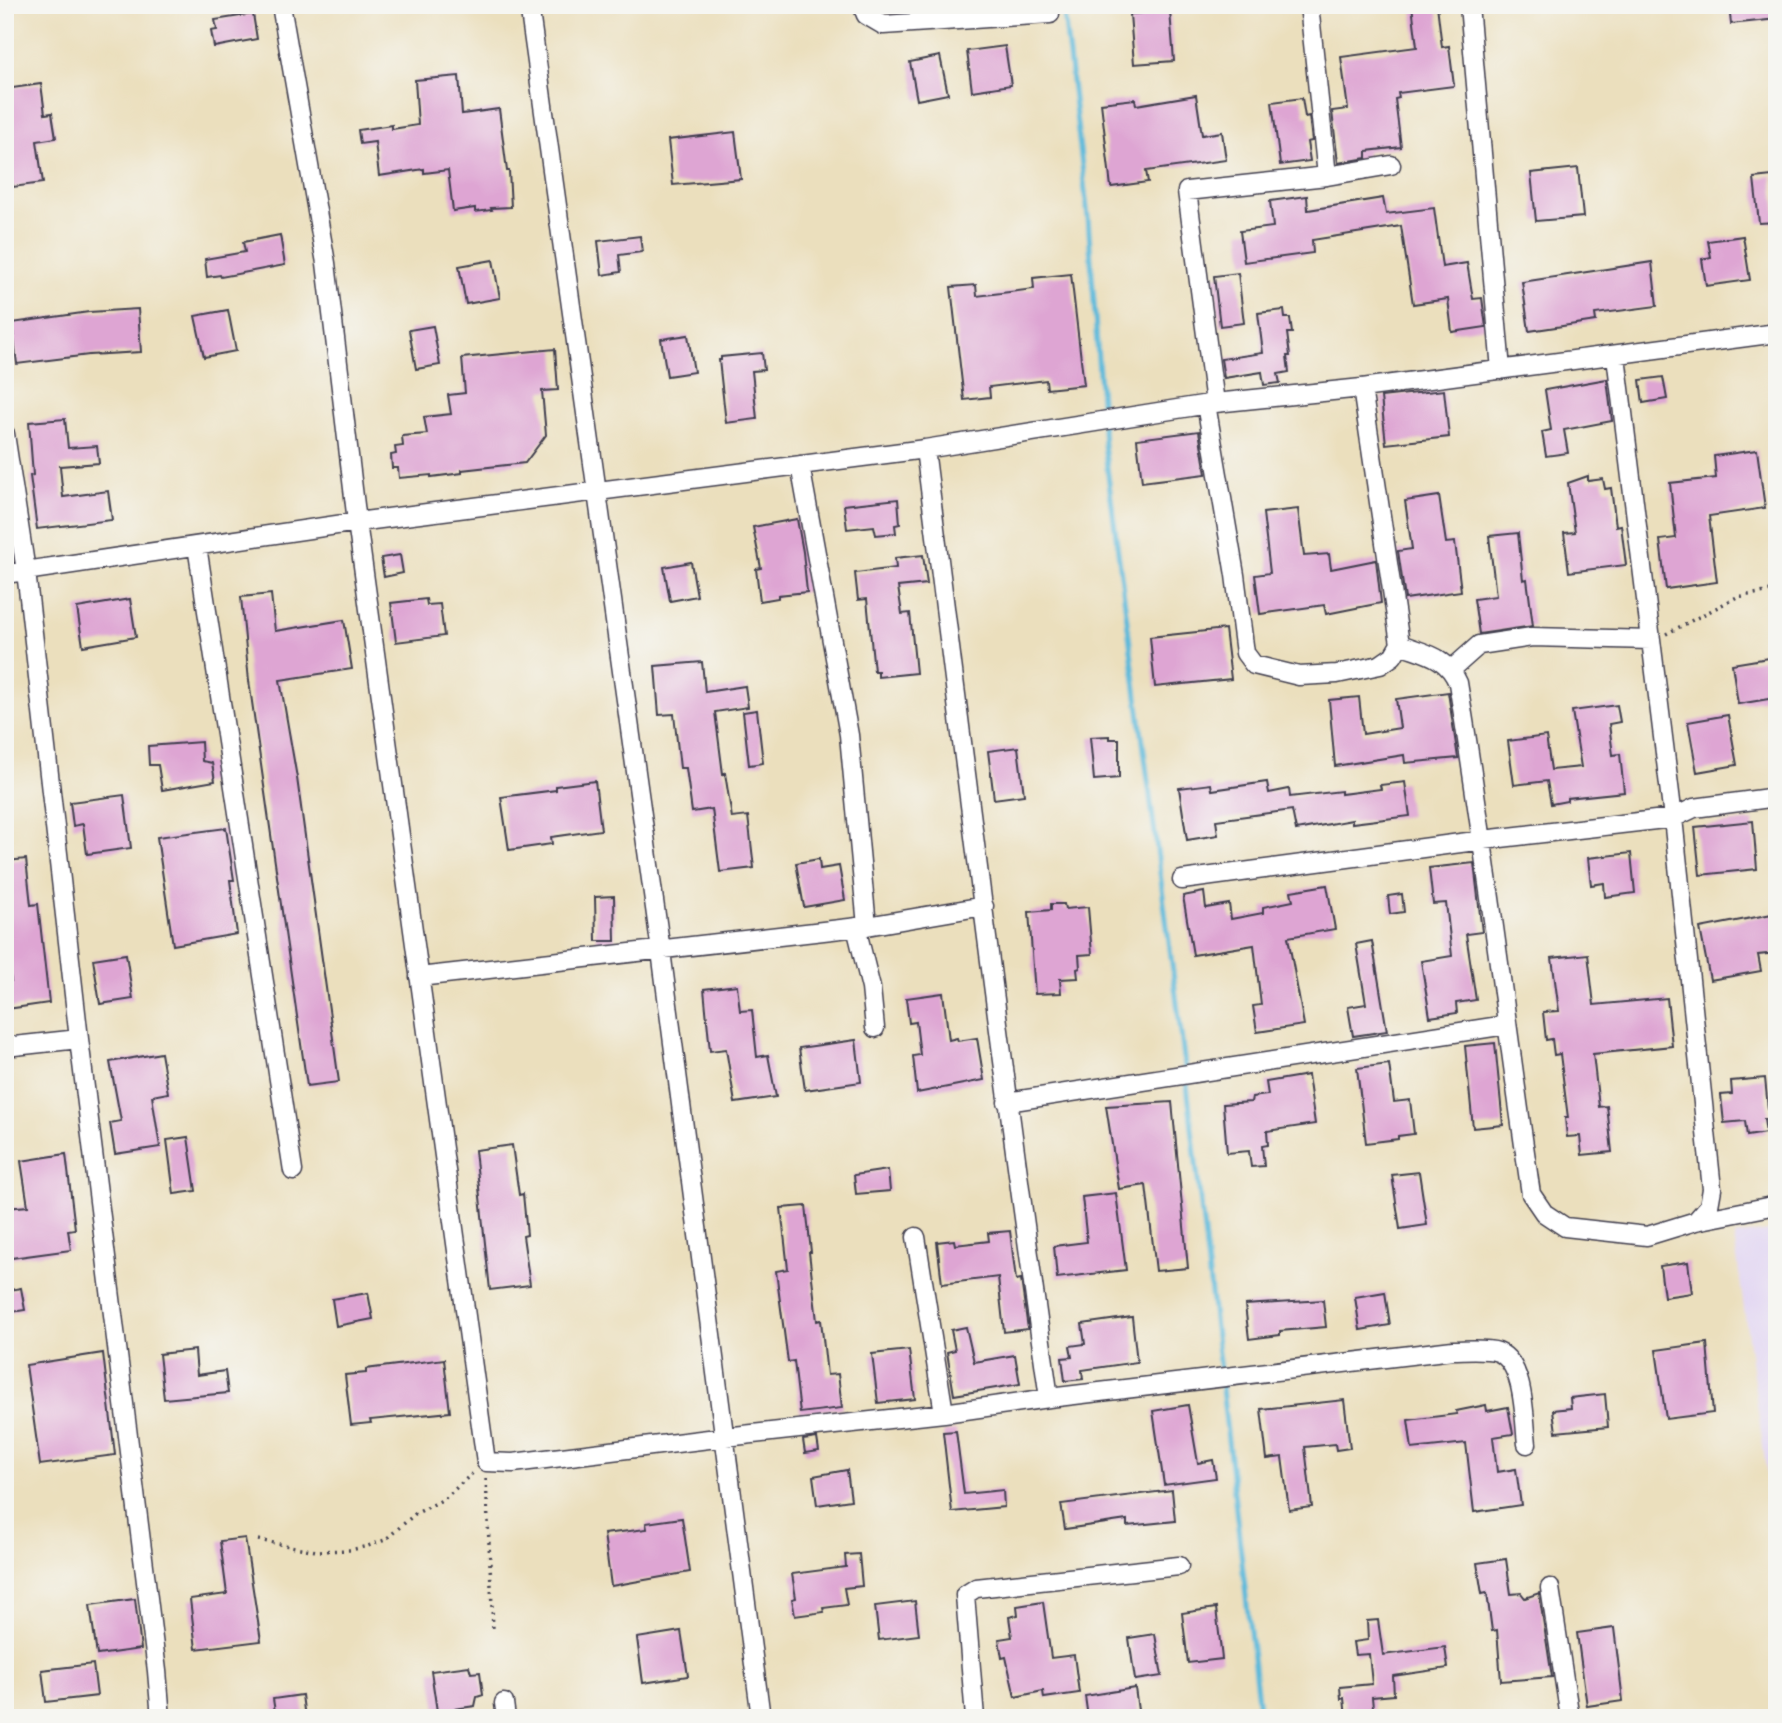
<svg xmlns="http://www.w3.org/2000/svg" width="1782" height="1723" font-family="Itim,sans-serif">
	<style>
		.built { fill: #e1d4f3 }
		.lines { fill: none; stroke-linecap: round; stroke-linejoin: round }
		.stream { stroke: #5cb9da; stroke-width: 5 }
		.building { fill: #dea5d3 }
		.minor-casing { stroke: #403e4e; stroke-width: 21 }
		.path { stroke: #403e4e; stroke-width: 3.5; stroke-dasharray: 2 5; stroke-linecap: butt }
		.minor { stroke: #fff; stroke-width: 18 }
	</style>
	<rect width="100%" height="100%" fill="#f6f6f2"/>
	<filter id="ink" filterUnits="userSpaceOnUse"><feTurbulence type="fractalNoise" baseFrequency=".0143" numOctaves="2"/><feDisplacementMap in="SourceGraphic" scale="14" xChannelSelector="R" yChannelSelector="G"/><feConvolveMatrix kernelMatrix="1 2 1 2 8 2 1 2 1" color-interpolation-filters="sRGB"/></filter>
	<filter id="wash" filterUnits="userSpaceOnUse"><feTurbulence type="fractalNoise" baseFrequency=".00686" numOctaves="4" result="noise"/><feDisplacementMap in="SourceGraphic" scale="28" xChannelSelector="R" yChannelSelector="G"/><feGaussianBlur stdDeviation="1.57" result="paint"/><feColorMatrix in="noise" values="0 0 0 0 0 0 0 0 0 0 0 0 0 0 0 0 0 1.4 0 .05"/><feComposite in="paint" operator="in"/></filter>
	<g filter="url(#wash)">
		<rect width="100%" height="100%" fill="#ebdfbd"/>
		<path class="built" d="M 1777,1230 L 1777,1549 L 1734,1236 Z"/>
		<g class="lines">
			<path class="stream" d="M 1063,5 L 1088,217 L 1104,444 L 1182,1041 L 1260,1718"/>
		</g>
		<g id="blocks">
			<path class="building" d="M 1412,5 L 1437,5 L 1442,47 L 1449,46 L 1454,86 L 1398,93 L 1399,98 L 1395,99 L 1401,147 L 1367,151 L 1367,158 L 1338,163 L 1332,111 L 1348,109 L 1341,57 L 1417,47 Z
				M 1729,5 L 1777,5 L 1777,19 L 1731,24 Z
				M 1170,11 L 1174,61 L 1134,64 L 1130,14 Z
				M 253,14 L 257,39 L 214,47 L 211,31 L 217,30 L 215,20 Z
				M 1005,46 L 1011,85 L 972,91 L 967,51 Z
				M 940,56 L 948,94 L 917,100 L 910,62 Z
				M 459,76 L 462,114 L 499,109 L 507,171 L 509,171 L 511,207 L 491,208 L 492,210 L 475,212 L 475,208 L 453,211 L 448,170 L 424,173 L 424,169 L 379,176 L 375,142 L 360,144 L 358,130 L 392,125 L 392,129 L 418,125 L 415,80 Z
				M 41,84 L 45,114 L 52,113 L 56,138 L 37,141 L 43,183 L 13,187 L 12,183 L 5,184 L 5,89 Z
				M 1196,95 L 1202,135 L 1222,132 L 1226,160 L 1146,171 L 1148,182 L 1111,187 L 1101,103 L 1135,99 L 1136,105 Z
				M 1302,98 L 1305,117 L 1309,116 L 1312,141 L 1307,142 L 1310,161 L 1280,165 L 1272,102 Z
				M 735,132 L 741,179 L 673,185 L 668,140 Z
				M 1578,168 L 1583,217 L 1536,221 L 1531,173 Z
				M 1772,176 L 1777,222 L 1759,223 L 1754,178 Z
				M 1307,196 L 1308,210 L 1383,198 L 1386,214 L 1434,208 L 1442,267 L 1467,263 L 1473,299 L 1482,298 L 1486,327 L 1452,332 L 1448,299 L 1413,304 L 1401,226 L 1312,240 L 1313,253 L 1244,262 L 1240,231 L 1273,227 L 1270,201 Z
				M 280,235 L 285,265 L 221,277 L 220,275 L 207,277 L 205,259 L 245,252 L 243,242 Z
				M 640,236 L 642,252 L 619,255 L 621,272 L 602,275 L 598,241 Z
				M 1743,236 L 1750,280 L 1706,286 L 1702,259 L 1711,257 L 1708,241 Z
				M 493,260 L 500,298 L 466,304 L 459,266 Z
				M 1652,262 L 1657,306 L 1595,314 L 1596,321 L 1529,331 L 1522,282 Z
				M 1238,273 L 1244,323 L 1220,326 L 1214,276 Z
				M 1071,274 L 1084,385 L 1047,389 L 1046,380 L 989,387 L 990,397 L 964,400 L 951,287 L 976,285 L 977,296 L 1034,289 L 1033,278 Z
				M 138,309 L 141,352 L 89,355 L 17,364 L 12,323 L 89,312 Z
				M 228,310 L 236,351 L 204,357 L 195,316 Z
				M 1284,310 L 1285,318 L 1290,318 L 1292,333 L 1287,333 L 1290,356 L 1287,356 L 1289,372 L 1278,374 L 1280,383 L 1264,385 L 1262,372 L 1224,378 L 1221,359 L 1263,353 L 1258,313 Z
				M 433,326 L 440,365 L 416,369 L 409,330 Z
				M 688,335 L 694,372 L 667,376 L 661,339 Z
				M 555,349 L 558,390 L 542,391 L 546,435 L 525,463 L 462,470 L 462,473 L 431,477 L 431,475 L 399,478 L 398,468 L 392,468 L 391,455 L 396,454 L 395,447 L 403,446 L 402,436 L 427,434 L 424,417 L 451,414 L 448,395 L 465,393 L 462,358 Z
				M 762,353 L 764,370 L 752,371 L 757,419 L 726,423 L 719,360 L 721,360 L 721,357 Z
				M 1663,377 L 1667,399 L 1643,403 L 1640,380 Z
				M 1607,379 L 1612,421 L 1564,430 L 1568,453 L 1546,456 L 1542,432 L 1551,430 L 1545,390 Z
				M 1444,390 L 1449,437 L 1386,444 L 1381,397 Z
				M 65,419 L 68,448 L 97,446 L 99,463 L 60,466 L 63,497 L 108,491 L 112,520 L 37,529 L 30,476 L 33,475 L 29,422 Z
				M 1199,431 L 1206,474 L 1142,482 L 1137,439 Z
				M 1757,450 L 1765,508 L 1709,516 L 1717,582 L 1666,589 L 1660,540 L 1676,538 L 1670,483 L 1716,478 L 1714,456 Z
				M 1588,476 L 1588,481 L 1603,479 L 1605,489 L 1611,488 L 1616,526 L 1621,525 L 1626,565 L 1569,572 L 1564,533 L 1575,532 L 1568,483 Z
				M 1439,496 L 1446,543 L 1455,542 L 1461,591 L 1405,599 L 1398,551 L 1412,549 L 1405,501 Z
				M 898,499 L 900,524 L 895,525 L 896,533 L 876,535 L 874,526 L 847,529 L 844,505 Z
				M 1298,509 L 1304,556 L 1329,554 L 1331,569 L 1376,560 L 1381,603 L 1326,614 L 1324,605 L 1260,614 L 1255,575 L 1270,573 L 1263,513 Z
				M 797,519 L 803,552 L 807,592 L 778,595 L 778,598 L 760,601 L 756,569 L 761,568 L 753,527 Z
				M 1518,533 L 1523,580 L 1527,579 L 1533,626 L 1479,634 L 1474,599 L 1496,596 L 1489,536 Z
				M 400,555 L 403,573 L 384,577 L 381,558 Z
				M 923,555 L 927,584 L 898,587 L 902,614 L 910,613 L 916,673 L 878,677 L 878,671 L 874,671 L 867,599 L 858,600 L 855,573 L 896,568 L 895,558 Z
				M 691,562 L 697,596 L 670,601 L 664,567 Z
				M 271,594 L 275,631 L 344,620 L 352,669 L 280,680 L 297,778 L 339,1082 L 307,1086 L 249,681 L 241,597 Z
				M 130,599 L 136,637 L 83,646 L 77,608 Z
				M 426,599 L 427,605 L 440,604 L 444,636 L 396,642 L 391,603 Z
				M 1225,629 L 1231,679 L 1155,687 L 1150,637 Z
				M 1769,658 L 1775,698 L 1738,704 L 1732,664 Z
				M 702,662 L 705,692 L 745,686 L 748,707 L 715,712 L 723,774 L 725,773 L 732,818 L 748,816 L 754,868 L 720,872 L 712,809 L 692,812 L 686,768 L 680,768 L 674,714 L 659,715 L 655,666 Z
				M 1448,692 L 1458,758 L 1405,763 L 1404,755 L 1335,766 L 1329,700 L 1359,697 L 1363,734 L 1400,728 L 1396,699 Z
				M 1617,705 L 1620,722 L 1609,724 L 1613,755 L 1620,754 L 1624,792 L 1567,798 L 1567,801 L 1551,804 L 1547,781 L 1514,785 L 1508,741 L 1546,736 L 1551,770 L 1581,767 L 1572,711 Z
				M 757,710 L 763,763 L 749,765 L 743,712 Z
				M 1728,715 L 1737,765 L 1697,772 L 1688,722 Z
				M 1109,736 L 1109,739 L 1119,739 L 1119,778 L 1094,780 L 1090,737 Z
				M 201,742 L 202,761 L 212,763 L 215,781 L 162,790 L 158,765 L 149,765 L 148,746 Z
				M 1018,747 L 1024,795 L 994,799 L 988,751 Z
				M 595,781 L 601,830 L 551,837 L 552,844 L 509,850 L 501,797 L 556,790 L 556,786 Z
				M 1267,782 L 1269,793 L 1289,789 L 1290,797 L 1341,791 L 1341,794 L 1381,789 L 1380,785 L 1405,782 L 1410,816 L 1352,823 L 1352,820 L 1296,830 L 1292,810 L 1216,820 L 1218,835 L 1187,840 L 1179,788 L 1211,784 L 1212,790 Z
				M 124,795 L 131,848 L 87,854 L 83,824 L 73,826 L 70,802 Z
				M 1753,821 L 1757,869 L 1700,875 L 1695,827 Z
				M 226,828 L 234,880 L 230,880 L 237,934 L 173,945 L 157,837 Z
				M 1631,853 L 1635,893 L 1605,897 L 1604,883 L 1591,885 L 1588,858 Z
				M 26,859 L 31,905 L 38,904 L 49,1003 L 7,1009 L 5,982 L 11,981 L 5,948 L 5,870 L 7,870 L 7,861 Z
				M 819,859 L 820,869 L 839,866 L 845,900 L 804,907 L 796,863 Z
				M 1474,863 L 1482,932 L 1466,934 L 1476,1000 L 1456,1003 L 1457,1013 L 1430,1017 L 1421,961 L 1452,956 L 1446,903 L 1433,904 L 1429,868 Z
				M 1327,885 L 1335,929 L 1288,937 L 1304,1025 L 1257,1032 L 1253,1006 L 1261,1005 L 1254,945 L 1193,955 L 1183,896 L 1204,892 L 1206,908 L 1229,904 L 1231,919 L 1263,913 L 1263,907 L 1293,901 L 1291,891 Z
				M 1402,894 L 1404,912 L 1390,914 L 1388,896 Z
				M 614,896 L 615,941 L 596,941 L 595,897 Z
				M 1051,904 L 1064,904 L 1065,909 L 1088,907 L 1092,954 L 1079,955 L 1080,968 L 1077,969 L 1078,978 L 1060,979 L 1061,993 L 1035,994 L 1029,912 L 1051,910 Z
				M 1777,913 L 1777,953 L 1758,955 L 1761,971 L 1710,980 L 1700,928 Z
				M 1372,941 L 1387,1031 L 1353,1036 L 1348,1007 L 1366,1004 L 1356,944 Z
				M 126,954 L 133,999 L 100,1004 L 93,959 Z
				M 1588,954 L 1594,1005 L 1667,998 L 1672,1046 L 1593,1054 L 1599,1107 L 1607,1106 L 1612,1152 L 1582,1155 L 1580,1136 L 1567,1137 L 1565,1118 L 1568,1118 L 1560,1054 L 1554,1055 L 1552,1039 L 1546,1040 L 1543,1012 L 1559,1011 L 1552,958 Z
				M 737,985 L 740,1011 L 752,1010 L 757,1057 L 768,1055 L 776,1097 L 735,1103 L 726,1049 L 710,1051 L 704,989 Z
				M 943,993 L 949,1040 L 957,1038 L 958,1041 L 977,1038 L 984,1080 L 917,1093 L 913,1056 L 920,1055 L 916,1022 L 909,1023 L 906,998 Z
				M 856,1040 L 861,1082 L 805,1090 L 799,1048 Z
				M 1495,1043 L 1503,1125 L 1473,1128 L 1465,1046 Z
				M 161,1053 L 168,1093 L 152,1096 L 160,1147 L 115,1154 L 110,1123 L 121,1121 L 110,1062 Z
				M 1389,1064 L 1394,1102 L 1410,1100 L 1414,1134 L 1398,1136 L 1398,1139 L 1366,1143 L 1357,1068 Z
				M 1308,1075 L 1315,1124 L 1267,1131 L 1268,1145 L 1262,1146 L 1264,1166 L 1251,1167 L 1249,1151 L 1227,1153 L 1223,1104 L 1251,1102 L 1252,1097 L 1268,1095 L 1266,1082 Z
				M 1765,1078 L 1769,1119 L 1764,1119 L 1766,1133 L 1747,1136 L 1745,1121 L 1724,1123 L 1721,1095 L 1732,1094 L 1731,1081 Z
				M 1172,1102 L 1188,1268 L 1156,1271 L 1146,1185 L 1119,1189 L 1106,1106 Z
				M 188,1137 L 196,1191 L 174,1194 L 167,1140 Z
				M 512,1145 L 519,1195 L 523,1194 L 527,1235 L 523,1236 L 530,1285 L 490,1290 L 475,1150 Z
				M 66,1154 L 75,1229 L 68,1230 L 71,1250 L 11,1258 L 6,1208 L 28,1206 L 21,1161 Z
				M 888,1170 L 890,1191 L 856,1194 L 854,1175 Z
				M 1419,1172 L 1427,1225 L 1400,1229 L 1392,1175 Z
				M 1116,1193 L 1126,1270 L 1057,1278 L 1054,1246 L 1087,1242 L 1082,1197 Z
				M 806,1206 L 811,1252 L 809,1252 L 817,1321 L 821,1320 L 827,1375 L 838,1374 L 842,1408 L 800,1413 L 794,1361 L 788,1362 L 776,1271 L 788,1269 L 781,1208 Z
				M 1010,1231 L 1016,1280 L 1021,1279 L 1028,1329 L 1004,1332 L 998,1277 L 942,1284 L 937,1242 L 954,1240 L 955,1245 L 989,1241 L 988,1233 Z
				M 1688,1262 L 1692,1293 L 1664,1297 L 1660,1266 Z
				M 21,1288 L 25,1310 L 5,1313 L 5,1291 Z
				M 1385,1292 L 1390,1325 L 1360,1330 L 1355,1297 Z
				M 368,1293 L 373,1319 L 336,1326 L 332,1299 Z
				M 1323,1300 L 1326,1327 L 1280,1331 L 1280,1335 L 1249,1339 L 1245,1305 Z
				M 1132,1317 L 1137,1362 L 1082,1370 L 1083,1379 L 1065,1381 L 1062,1358 L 1072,1357 L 1070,1346 L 1085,1344 L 1082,1324 Z
				M 966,1327 L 974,1362 L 1015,1355 L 1020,1384 L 954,1395 L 947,1352 L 955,1350 L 951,1330 Z
				M 1707,1343 L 1713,1413 L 1666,1419 L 1656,1350 Z
				M 195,1350 L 197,1375 L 225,1371 L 228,1393 L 164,1399 L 159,1354 Z
				M 909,1350 L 915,1399 L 878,1403 L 872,1354 Z
				M 103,1353 L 115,1455 L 40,1465 L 26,1365 Z
				M 444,1359 L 450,1412 L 370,1420 L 371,1423 L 351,1425 L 345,1375 L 366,1373 L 366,1369 Z
				M 1605,1394 L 1608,1427 L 1556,1432 L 1553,1410 L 1571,1408 L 1570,1398 Z
				M 1344,1400 L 1350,1448 L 1336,1450 L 1335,1444 L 1305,1447 L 1312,1507 L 1289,1510 L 1282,1457 L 1267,1459 L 1261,1409 Z
				M 1188,1405 L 1198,1463 L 1213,1460 L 1216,1478 L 1164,1485 L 1153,1411 Z
				M 1486,1405 L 1487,1411 L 1508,1407 L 1513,1434 L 1493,1437 L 1497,1472 L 1516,1469 L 1521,1505 L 1474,1512 L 1466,1443 L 1412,1449 L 1408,1420 L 1457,1414 L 1456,1411 Z
				M 956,1431 L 964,1494 L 1003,1490 L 1004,1507 L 952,1512 L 943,1432 Z
				M 817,1438 L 819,1451 L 805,1453 L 803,1440 Z
				M 847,1470 L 851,1500 L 817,1505 L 813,1476 Z
				M 1172,1490 L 1175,1521 L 1127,1526 L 1127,1520 L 1065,1529 L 1061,1504 Z
				M 682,1518 L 690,1572 L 611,1586 L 604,1534 L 647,1529 L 646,1523 Z
				M 245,1538 L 261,1641 L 196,1649 L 190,1599 L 227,1594 L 220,1541 Z
				M 859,1554 L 862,1586 L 844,1588 L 847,1605 L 823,1608 L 824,1612 L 795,1616 L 792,1599 L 796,1598 L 792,1574 L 846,1567 L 845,1555 Z
				M 1506,1559 L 1511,1594 L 1521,1593 L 1525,1598 L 1539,1593 L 1552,1677 L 1501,1681 L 1497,1630 L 1492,1631 L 1487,1593 L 1482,1594 L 1477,1563 Z
				M 135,1599 L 141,1649 L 97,1655 L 90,1605 Z
				M 915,1601 L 919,1635 L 879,1640 L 875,1606 Z
				M 1043,1602 L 1051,1658 L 1074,1655 L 1079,1693 L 1044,1698 L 1043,1691 L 1015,1697 L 1006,1657 L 1002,1658 L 999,1639 L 1012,1637 L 1009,1617 L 1018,1615 L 1017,1606 Z
				M 1216,1608 L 1222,1659 L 1188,1663 L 1182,1613 Z
				M 1378,1620 L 1383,1655 L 1445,1647 L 1448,1668 L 1393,1676 L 1394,1695 L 1372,1697 L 1374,1718 L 1346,1718 L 1344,1698 L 1341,1699 L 1340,1687 L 1372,1684 L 1369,1654 L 1355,1655 L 1353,1642 L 1368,1640 L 1367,1621 Z
				M 1614,1628 L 1623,1701 L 1587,1706 L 1577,1633 Z
				M 681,1631 L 688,1676 L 643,1683 L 637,1638 Z
				M 1155,1634 L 1162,1676 L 1135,1680 L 1129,1638 Z
				M 93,1664 L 97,1696 L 46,1702 L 42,1670 Z
				M 469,1666 L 471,1673 L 480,1672 L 483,1695 L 477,1697 L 475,1706 L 453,1709 L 454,1718 L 438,1718 L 431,1671 Z
				M 1135,1688 L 1139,1718 L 1088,1718 L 1085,1696 Z
				M 302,1695 L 305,1718 L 276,1718 L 273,1699 Z"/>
		</g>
	</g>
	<g filter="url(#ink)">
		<use href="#blocks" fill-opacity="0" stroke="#403e4e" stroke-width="2"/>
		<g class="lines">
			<g class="minor-casing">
				<path id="minor" d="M 281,5 L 326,263 L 357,522 L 486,1462 L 513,1463 L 725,1437 L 944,1413 L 1049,1398 L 1453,1350 C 1466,1350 1486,1348 1498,1352 C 1525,1363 1524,1419 1527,1444
					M 529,5 L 661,951 L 761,1718
					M 862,5 L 866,15 L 883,25 L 1050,14
					M 1309,5 L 1327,176
					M 1469,5 L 1501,370
					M 1616,356 L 1673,818 L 1712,1189 L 1709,1206 L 1696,1221
					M 1215,403 L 1187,191 L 1327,176 L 1391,165
					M 1206,404 L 1235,575 L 1245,653 L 1254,665 L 1299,676 L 1337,674 L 1380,665 L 1393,656 L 1400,644 L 1362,388
					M 5,434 L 26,571 L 79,1039 L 157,1671 L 161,1718
					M 925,449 C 965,765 1004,1082 1049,1398
					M 800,465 L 849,735 L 867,926
					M 197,546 L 293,1171
					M 5,574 L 357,522 L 925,449 L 1215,403 L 1362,388 L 1777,333
					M 1400,644 C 1426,654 1447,656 1458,683 C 1486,853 1506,1024 1531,1194 L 1544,1213 L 1565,1227 L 1647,1236 L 1696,1221 L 1777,1205
					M 1452,669 L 1479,645 L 1532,637 L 1651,640
					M 1182,880 L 1483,840 L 1673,818 L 1694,808 L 1777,797
					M 856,927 L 871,988 L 875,1028
					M 419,977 L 867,926 L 984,906
					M 5,1047 L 79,1039
					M 1007,1102 L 1506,1025
					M 916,1237 L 944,1413
					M 1550,1588 L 1570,1718
					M 504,1703 L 506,1718
					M 975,1718 L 965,1595 L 976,1588 L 1179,1566"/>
			</g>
			<path class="path" d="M 1666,634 L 1737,597 L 1777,590
				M 486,1479 L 493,1628
				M 258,1540 L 316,1551 L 350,1550 L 368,1546 L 385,1540 L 415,1514 L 444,1499 L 475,1471"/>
			<use href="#minor" class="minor"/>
		</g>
	</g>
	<rect width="1782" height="1723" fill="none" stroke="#f6f6f2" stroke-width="28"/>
</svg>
